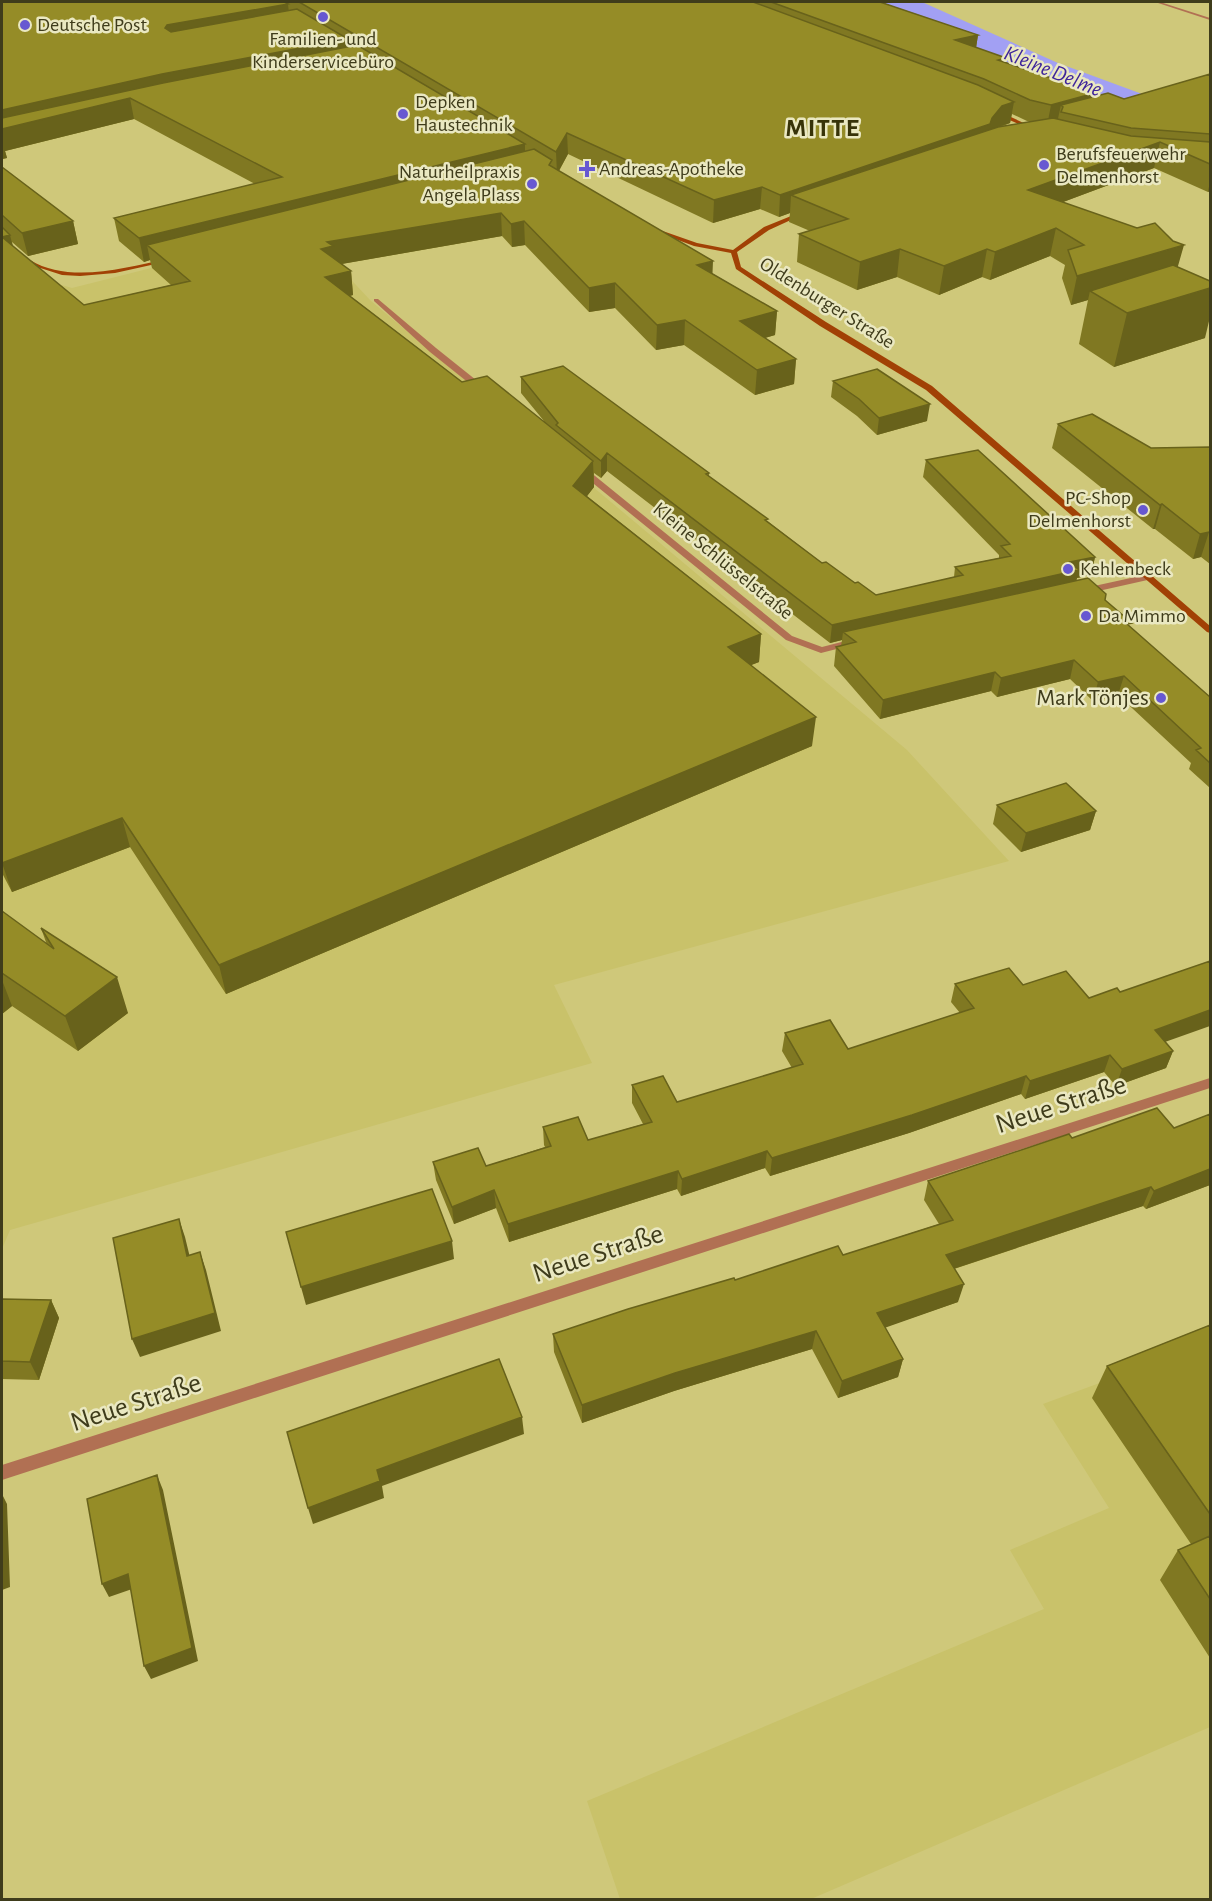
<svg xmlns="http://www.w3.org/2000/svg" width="1212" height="1901" font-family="'Alegreya Sans',sans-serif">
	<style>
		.built { fill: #c9c26a }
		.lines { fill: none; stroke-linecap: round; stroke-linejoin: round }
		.river { fill: #a2a0f3; fill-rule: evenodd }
		.street { fill: #b17053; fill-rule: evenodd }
		.secondary { fill: #a14105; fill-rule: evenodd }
		.wall { fill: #807822; fill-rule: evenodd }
		.shaded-wall { fill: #68621b }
		.building { fill: #958c27; stroke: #68621b; stroke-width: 1.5 }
		.poi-dot { fill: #6758d1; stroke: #eae8c1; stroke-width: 2 }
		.labels { text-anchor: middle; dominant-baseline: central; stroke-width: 5; stroke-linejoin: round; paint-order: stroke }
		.far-poi-label { font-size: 20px; fill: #3f3c1b; stroke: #eae8c1; text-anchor: start }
		.far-street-label { font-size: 20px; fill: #3f3c1b; stroke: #eae8c1 }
		.far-water-label { font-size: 22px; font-style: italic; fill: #3f259b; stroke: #eae8c1 }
		.poi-label { font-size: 24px; fill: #3f3c1b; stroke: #eae8c1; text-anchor: end }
		.far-district-label { font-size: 26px; font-weight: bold; letter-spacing: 1.5px; fill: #373308; stroke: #eae8c1 }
		.near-street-label { font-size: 28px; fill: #3f3c1b; stroke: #eae8c1 }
	</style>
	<rect width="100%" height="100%" fill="#cfc87a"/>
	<path class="built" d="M 290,233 L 341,269 L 371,301 L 907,750 L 1009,861 L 554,985 L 592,1063 L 10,1230 L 2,1249 L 2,253 L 30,276 L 72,288 Z
		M 1210,1342 L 1210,1727 L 811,1899 L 620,1899 L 587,1801 L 1044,1609 L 1010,1550 L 1109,1508 L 1043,1404 Z"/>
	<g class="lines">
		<path class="river" d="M 885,2 L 922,2 L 1058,63 L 1210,119 L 1210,140 L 1063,88 L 889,8 Z"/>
		<path class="street" d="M 1155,2 L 1160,2 L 1210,18 L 1210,20 Z
			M 374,299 L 378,299 L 436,348 L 486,388 L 486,392 L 480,392 L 430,352 L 374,301 Z
			M 578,467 L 584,467 L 792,636 L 822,647 L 857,638 L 862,641 L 860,643 L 821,653 L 786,640 L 578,471 Z
			M 1149,574 L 1154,577 L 1152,579 L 1085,594 L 1080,591 L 1085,588 Z
			M 1210,1078 L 1210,1088 L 2,1480 L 2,1465 Z"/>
		<path class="secondary" d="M 996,112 L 1000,112 L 1028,125 L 1023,126 L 996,114 Z
			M 801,212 L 806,213 L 769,230 L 737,252 L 741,267 L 826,322 L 932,386 L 1210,626 L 1210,633 L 1207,632 L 926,390 L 820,326 L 736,269 L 731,253 L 694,246 L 654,231 L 657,229 L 697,243 L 733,250 L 764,227 Z
			M 2,237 C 12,243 20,254 30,260 C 69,284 125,268 166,259 L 169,261 L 115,273 L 80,276 L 62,275 L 28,264 L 2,242 Z"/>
	</g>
	<path class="wall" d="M 2,2 L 880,2 L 978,35 L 976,48 L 1006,58 L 1005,63 L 1095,93 L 1094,97 L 1124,99 L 1210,74 L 1210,191 L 1208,192 L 1154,168 L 1063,202 L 1178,267 L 1205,338 L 1114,367 L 1079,344 L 1088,300 L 1071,305 L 1062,278 L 1065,265 L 1050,256 L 990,280 L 982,277 L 939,295 L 897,277 L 857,290 L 797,262 L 799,234 L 810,231 L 789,222 L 790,213 L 779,217 L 760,209 L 713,223 L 568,154 L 559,171 L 713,274 L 777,311 L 775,335 L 765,338 L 796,359 L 794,384 L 755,395 L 684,345 L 656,350 L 615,308 L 589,312 L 525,245 L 512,247 L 502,236 L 341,264 L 351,271 L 353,295 L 350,296 L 462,382 L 544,421 L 521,393 L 521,377 L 709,473 L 709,476 L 822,563 L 876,595 L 954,577 L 955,567 L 999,558 L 999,555 L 923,477 L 926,460 L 1095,557 L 1091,575 L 1077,578 L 1076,581 L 1105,600 L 1130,627 L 1210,697 L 1210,788 L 1189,769 L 1191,763 L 1118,695 L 1093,701 L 1070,679 L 997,697 L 991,691 L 880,719 L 834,666 L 836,647 L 841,646 L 842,640 L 830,643 L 607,471 L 601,478 L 594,473 L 594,487 L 587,496 L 761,634 L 759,662 L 751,665 L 812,746 L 226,994 L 130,847 L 12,892 L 2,873 L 2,167 L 73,221 L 78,244 L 28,256 L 12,242 L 13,247 L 84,305 L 171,285 L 152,268 L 150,260 L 144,262 L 119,241 L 114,218 L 255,184 L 134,119 L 5,151 L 7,158 L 2,159 ZM 1012,114 L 1027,121 L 1030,122 L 1003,126 L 1010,123 Z
		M 833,381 L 927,421 L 877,435 L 857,416 L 831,397 Z
		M 1058,424 L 1151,448 L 1210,447 L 1210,564 L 1201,557 L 1193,559 L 1155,529 L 1153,529 L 1052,448 Z
		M 997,805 L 1096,811 L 1090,830 L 1021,852 L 993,824 Z
		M 2,911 L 47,945 L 41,928 L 128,1013 L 78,1051 L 12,1006 L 2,1014 Z
		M 955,984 L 1023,985 L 1089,998 L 1165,1042 L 1173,1051 L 1166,1068 L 1116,1086 L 1104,1072 L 1025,1099 L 1021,1094 L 909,1133 L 770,1176 L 765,1168 L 681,1196 L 677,1189 L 509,1242 L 496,1208 L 454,1224 L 436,1180 L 433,1162 L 486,1166 L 545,1147 L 544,1145 L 543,1127 L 588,1140 L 643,1124 L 632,1103 L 632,1085 L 677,1102 L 792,1068 L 782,1051 L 785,1033 L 848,1049 L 960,1013 L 951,1002 Z
		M 1210,1114 L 1210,1185 L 1146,1209 L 1143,1206 L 954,1269 L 958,1302 L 885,1327 L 903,1359 L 898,1377 L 838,1398 L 812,1349 L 674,1391 L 582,1423 L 554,1352 L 553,1334 L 735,1280 L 843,1255 L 939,1224 L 924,1200 L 928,1181 L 1072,1138 L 1174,1128 Z
		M 2,1299 L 51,1300 L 59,1318 L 39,1380 L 2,1379 Z
		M 1210,1325 L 1210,1658 L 1160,1580 L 1178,1550 L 1191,1544 L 1092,1398 L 1107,1366 Z"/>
	<path class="shaded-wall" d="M 288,4 L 290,23 L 171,45 L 165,28 L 167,25 Z
		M 978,35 L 975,54 L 955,40 Z
		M 348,39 L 350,59 L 130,98 L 134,119 L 5,151 L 7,158 L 2,159 L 2,110 L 162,74 Z
		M 1095,93 L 1090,114 L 1063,107 L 1061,105 L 1057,123 L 1047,126 L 1051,105 Z
		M 1014,102 L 1010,123 L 791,195 L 790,213 L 779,217 L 780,195 L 992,118 L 1002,106 Z
		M 567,133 L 568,154 L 557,174 L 556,152 Z
		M 1160,142 L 1154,168 L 1023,217 L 1028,190 Z
		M 525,144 L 525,165 L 147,245 L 150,260 L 144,262 L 139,238 Z
		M 1210,181 L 1210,191 L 1208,192 Z
		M 762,187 L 760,209 L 713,223 L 714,200 Z
		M 501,213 L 502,236 L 336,265 L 321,249 L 327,242 Z
		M 73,221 L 78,244 L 28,256 L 22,233 Z
		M 524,221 L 525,245 L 512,247 L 511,224 Z
		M 1056,228 L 1050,256 L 990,280 L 995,252 Z
		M 10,235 L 16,259 L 2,237 Z
		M 1184,245 L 1176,273 L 1090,291 L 1088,300 L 1071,305 L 1077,276 Z
		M 900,249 L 897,277 L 857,290 L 860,262 Z
		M 987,249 L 982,277 L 939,295 L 944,266 Z
		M 713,261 L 712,285 L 697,265 Z
		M 351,271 L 353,295 L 328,301 L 325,277 Z
		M 615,283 L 615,308 L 589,312 L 589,288 Z
		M 1210,288 L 1210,317 L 1205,338 L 1114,367 L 1127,313 Z
		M 777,311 L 775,335 L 738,346 L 740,321 Z
		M 685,320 L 684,345 L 656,350 L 657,325 Z
		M 796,359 L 794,384 L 755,395 L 757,370 Z
		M 930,404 L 927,421 L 877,435 L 879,418 Z
		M 607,453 L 607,471 L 601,478 L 601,461 Z
		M 593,461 L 594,487 L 574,513 L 573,486 Z
		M 1162,504 L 1155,529 L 1153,529 L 1160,505 Z
		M 1209,532 L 1201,557 L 1193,559 L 1200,534 Z
		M 1095,557 L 1091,575 L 1077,578 L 1074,588 L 843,632 L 842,640 L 830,643 L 832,625 L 1070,562 Z
		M 761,634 L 759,662 L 726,675 L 728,647 Z
		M 1074,660 L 1070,679 L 997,697 L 1001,678 Z
		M 995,672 L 991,691 L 880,719 L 883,700 Z
		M 1124,676 L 1118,695 L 1093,701 L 1098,682 Z
		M 816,717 L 812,746 L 226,994 L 219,965 Z
		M 1096,811 L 1090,830 L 1021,852 L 1026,833 Z
		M 122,818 L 130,847 L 12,892 L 2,863 Z
		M 117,977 L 128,1013 L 78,1051 L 65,1016 Z
		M 2,980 L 12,1006 L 2,1014 Z
		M 1210,1010 L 1210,1026 L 1148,1048 L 1155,1030 Z
		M 1173,1051 L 1166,1068 L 1116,1086 L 1122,1069 Z
		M 1110,1055 L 1104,1072 L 1025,1099 L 1030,1081 Z
		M 1026,1076 L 1021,1094 L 909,1133 L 770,1176 L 772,1158 Z
		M 767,1151 L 765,1168 L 681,1196 L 682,1179 Z
		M 1210,1169 L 1210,1185 L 1146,1209 L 1154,1191 Z
		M 678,1171 L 677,1189 L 509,1242 L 508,1224 Z
		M 1151,1187 L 1143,1206 L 941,1273 L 946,1255 Z
		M 494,1190 L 496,1208 L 454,1224 L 452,1207 Z
		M 179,1219 L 185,1237 L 194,1274 L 187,1256 Z
		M 452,1241 L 454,1259 L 306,1305 L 301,1287 Z
		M 200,1252 L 206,1270 L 221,1331 L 140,1357 L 132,1339 Z
		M 964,1284 L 958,1302 L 873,1332 L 877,1313 Z
		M 51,1300 L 59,1318 L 39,1380 L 30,1362 Z
		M 816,1331 L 812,1349 L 674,1391 L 582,1423 L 582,1405 L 675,1373 Z
		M 903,1359 L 898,1377 L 838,1398 L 842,1381 Z
		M 522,1417 L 524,1434 L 382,1486 L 384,1498 L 313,1524 L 308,1508 L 377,1470 Z
		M 157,1475 L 163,1490 L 198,1661 L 151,1679 L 144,1666 Z
		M 2,1494 L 7,1504 L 10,1587 L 2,1590 Z
		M 128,1574 L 135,1588 L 109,1597 L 102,1584 Z"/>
	<path class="building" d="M 2,2 L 284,2 L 288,4 L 167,25 L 165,28 L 171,32 L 297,9 L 348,39 L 162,74 L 2,110 Z
		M 299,2 L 753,2 L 978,85 L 1014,102 L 1002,106 L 992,118 L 990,124 L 780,195 L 762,187 L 714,200 L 567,133 L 556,152 Z
		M 771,2 L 880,2 L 978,35 L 955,40 L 1006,58 L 998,60 L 1095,93 L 1051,105 L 1030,100 L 984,79 Z
		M 357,45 L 525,144 L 139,238 L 114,218 L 282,177 L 130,98 L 2,129 L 2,118 L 163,83 Z
		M 1210,74 L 1210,134 L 1131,128 L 1061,112 L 1063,107 L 1061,105 L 1108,93 L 1124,99 Z
		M 1053,118 L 1131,136 L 1210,142 L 1210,164 L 1160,142 L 1028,190 L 1137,228 L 1155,223 L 1173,241 L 1184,245 L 1077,276 L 1068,250 L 1084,245 L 1056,228 L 995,252 L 987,249 L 944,266 L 900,249 L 860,262 L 799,234 L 848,219 L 791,195 L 998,127 Z
		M 534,149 L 552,160 L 549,165 L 713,261 L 697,265 L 777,311 L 740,321 L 796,359 L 757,370 L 685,320 L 657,325 L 615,283 L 589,288 L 524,221 L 511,224 L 501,213 L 327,242 L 333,246 L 321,249 L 351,271 L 325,277 L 462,382 L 487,376 L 593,461 L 573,486 L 761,634 L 728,647 L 816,717 L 219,965 L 122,818 L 2,863 L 2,237 L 84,305 L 190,281 L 147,245 Z
		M 2,167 L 73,221 L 22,233 L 2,215 Z
		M 2,227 L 10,235 L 2,237 Z
		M 1173,265 L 1210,281 L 1210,288 L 1127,313 L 1090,291 Z
		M 563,366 L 709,473 L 706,474 L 768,519 L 765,520 L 822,563 L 826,562 L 855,583 L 858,582 L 876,595 L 963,575 L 955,567 L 1011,556 L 1001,546 L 1010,544 L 926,460 L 978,450 L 1095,557 L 1070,562 L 1079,570 L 832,625 L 607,453 L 601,461 L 556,425 L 558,423 L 521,377 Z
		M 877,369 L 930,404 L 879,418 L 859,399 L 833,381 Z
		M 1092,414 L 1151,448 L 1210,447 L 1210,533 L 1209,532 L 1200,534 L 1162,504 L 1160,505 L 1058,424 Z
		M 1088,578 L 1106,594 L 1105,600 L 1132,623 L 1127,624 L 1210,697 L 1210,763 L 1196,750 L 1201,748 L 1124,676 L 1098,682 L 1074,660 L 1001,678 L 995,672 L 883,700 L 836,647 L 856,642 L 843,632 Z
		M 1066,783 L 1096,811 L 1026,833 L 997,805 Z
		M 2,911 L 54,949 L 41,928 L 117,977 L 65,1016 L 2,973 Z
		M 1210,961 L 1210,1010 L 1155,1030 L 1173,1051 L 1122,1069 L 1110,1055 L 1030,1081 L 1026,1076 L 912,1115 L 772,1158 L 767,1151 L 682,1179 L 678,1171 L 508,1224 L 494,1190 L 452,1207 L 433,1162 L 478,1148 L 486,1166 L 551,1146 L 543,1127 L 578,1117 L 588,1140 L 652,1122 L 632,1085 L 663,1076 L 677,1102 L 803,1064 L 785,1033 L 830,1020 L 848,1049 L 974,1008 L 955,984 L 1009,968 L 1023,985 L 1066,971 L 1089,998 L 1117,988 L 1120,992 Z
		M 1157,1108 L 1174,1128 L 1210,1114 L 1210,1169 L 1154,1191 L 1151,1187 L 946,1255 L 964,1284 L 877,1313 L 903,1359 L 842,1381 L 816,1331 L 675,1373 L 582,1405 L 553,1334 L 628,1309 L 734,1278 L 735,1280 L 838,1246 L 843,1255 L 953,1220 L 928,1181 L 1069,1134 L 1072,1138 Z
		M 432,1189 L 452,1241 L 301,1287 L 286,1232 Z
		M 179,1219 L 187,1256 L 200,1252 L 215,1313 L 132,1339 L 113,1238 Z
		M 2,1299 L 51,1300 L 30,1362 L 2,1361 Z
		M 1210,1325 L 1210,1514 L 1107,1366 Z
		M 499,1359 L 522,1417 L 377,1470 L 380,1481 L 308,1508 L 287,1432 Z
		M 157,1475 L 192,1648 L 144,1666 L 128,1574 L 102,1584 L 87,1499 Z
		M 1210,1536 L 1210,1599 L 1178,1550 Z"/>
	<g class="poi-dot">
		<circle cx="323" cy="17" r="6"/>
		<circle cx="25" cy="25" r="6"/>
		<circle cx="403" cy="114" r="6"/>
		<circle cx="1044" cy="165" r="6"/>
		<path d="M584 160h6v6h6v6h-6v6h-6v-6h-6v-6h6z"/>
		<circle cx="532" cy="184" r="6"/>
		<circle cx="1143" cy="510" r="6"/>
		<circle cx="1068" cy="569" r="6"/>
		<circle cx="1086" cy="616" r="6"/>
		<circle cx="1161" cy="698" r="6"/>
	</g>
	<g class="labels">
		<g class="far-poi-label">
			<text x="37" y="25">Deutsche Post</text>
			<text x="323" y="39" text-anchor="middle">Familien- und<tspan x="323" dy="23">Kinderservicebüro</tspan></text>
			<text x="415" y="102">Depken<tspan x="415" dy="23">Haustechnik</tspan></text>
			<text x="1056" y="154">Berufsfeuerwehr<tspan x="1056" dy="23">Delmenhorst</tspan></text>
			<text x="599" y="169">Andreas-Apotheke</text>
			<text x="520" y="172" text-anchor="end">Naturheilpraxis<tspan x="520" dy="23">Angela Plass</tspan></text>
			<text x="1131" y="498" text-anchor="end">PC-Shop<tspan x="1131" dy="23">Delmenhorst</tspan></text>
			<text x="1080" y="569">Kehlenbeck</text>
			<text x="1098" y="616">Da Mimmo</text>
		</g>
		<g class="far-street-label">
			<text transform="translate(827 303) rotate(32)">Oldenburger Straße</text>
			<text transform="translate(723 561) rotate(39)">Kleine Schlüsselstraße</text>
		</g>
		<g class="far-water-label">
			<text transform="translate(1053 71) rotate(22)">Kleine Delme</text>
		</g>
		<g class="poi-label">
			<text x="1149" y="698">Mark Tönjes</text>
		</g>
		<g class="far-district-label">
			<text x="823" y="128">MITTE</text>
		</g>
		<g class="near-street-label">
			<text transform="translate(1061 1105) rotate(-18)">Neue Straße</text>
			<text transform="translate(598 1254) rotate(-18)">Neue Straße</text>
			<text transform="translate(136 1403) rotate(-18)">Neue Straße</text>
		</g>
	</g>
	<rect width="1212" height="1901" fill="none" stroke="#3f3c1b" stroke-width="6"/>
</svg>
